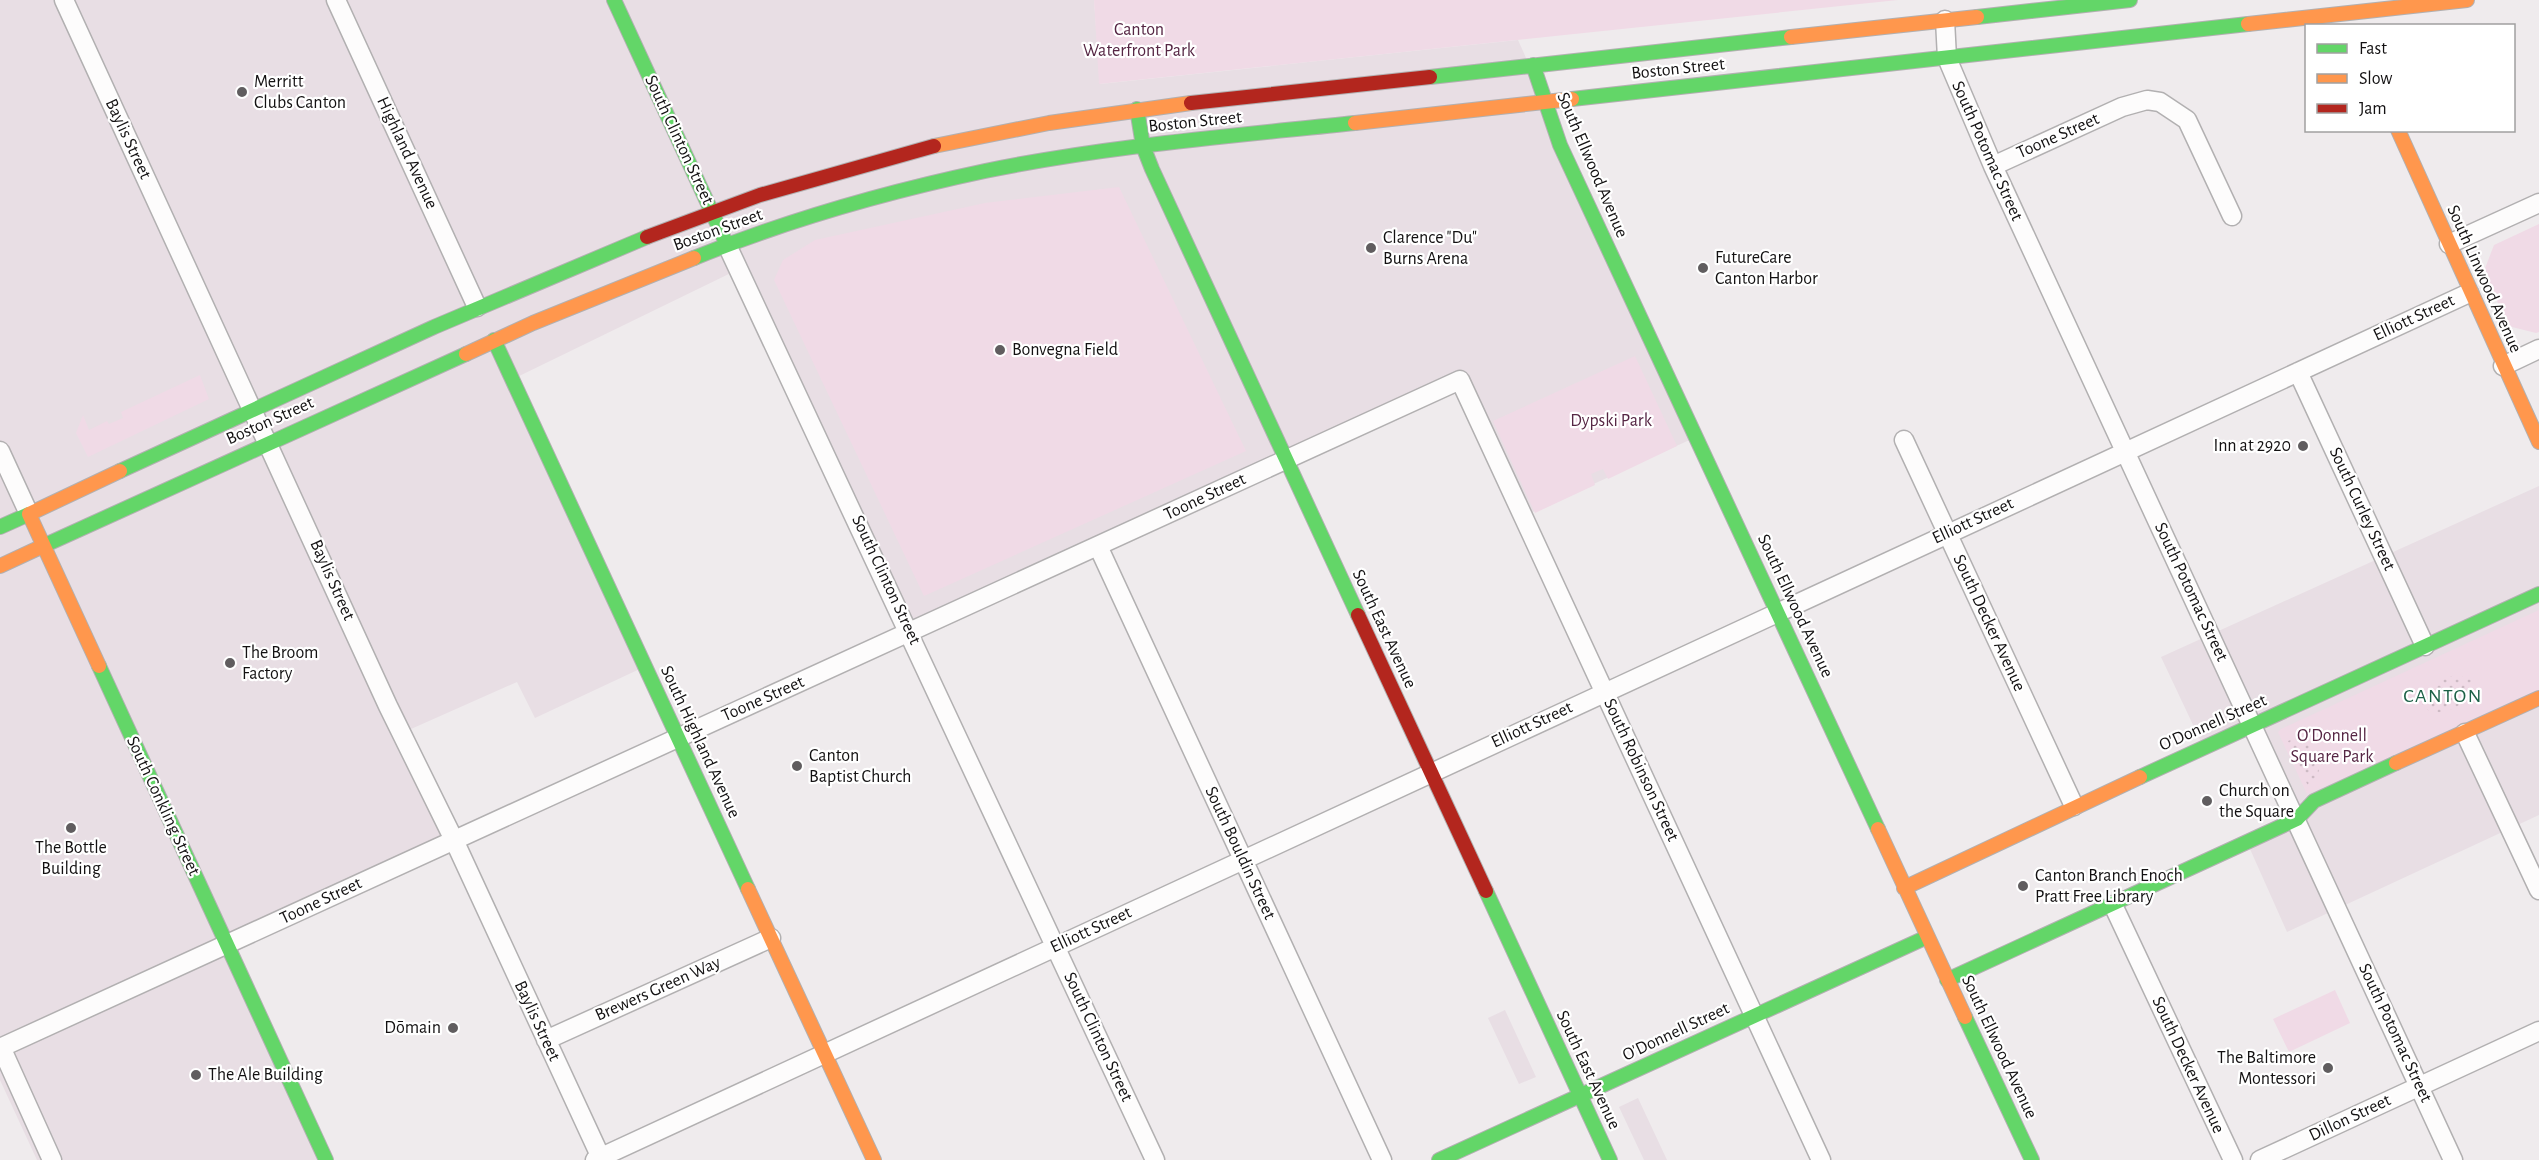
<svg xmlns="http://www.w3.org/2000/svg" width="2539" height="1160" font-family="'Alegreya Sans',sans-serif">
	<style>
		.built { fill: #e8dee4 }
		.green { fill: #f0dae6 }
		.garden { fill: url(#garden-dots) }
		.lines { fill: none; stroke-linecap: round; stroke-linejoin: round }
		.street-casing { stroke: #b2b0b1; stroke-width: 21 }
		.fast-casing { stroke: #b2b0b1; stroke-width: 16 }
		.slow-casing { stroke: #b2b0b1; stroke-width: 16 }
		.jam-casing { stroke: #b2b0b1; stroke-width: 16 }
		.street { stroke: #fdfcfc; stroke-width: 18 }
		.fast { stroke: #63d668; stroke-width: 14 }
		.slow { stroke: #ff974d; stroke-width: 14 }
		.jam { stroke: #b3261e; stroke-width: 14 }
		.poi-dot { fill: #605d5f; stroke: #fff; stroke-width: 2 }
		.labels { text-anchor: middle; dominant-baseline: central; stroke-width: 4.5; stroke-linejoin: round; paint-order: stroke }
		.park-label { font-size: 18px; fill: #562644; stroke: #fff }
		.street-label { font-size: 18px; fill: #131112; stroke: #fff }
		.poi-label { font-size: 18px; fill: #131112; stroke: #fff; text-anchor: start }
		.neighbourhood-label { font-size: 20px; letter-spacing: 1.5px; fill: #1d6147; stroke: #fff }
	</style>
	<defs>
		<pattern id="garden-dots" width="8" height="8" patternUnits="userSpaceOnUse" patternTransform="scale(1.5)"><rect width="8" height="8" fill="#f0dae6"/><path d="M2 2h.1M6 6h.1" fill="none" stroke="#cdbac4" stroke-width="1.8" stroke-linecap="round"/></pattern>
	</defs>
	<rect width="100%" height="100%" fill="#efebed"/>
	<path class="built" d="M 0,0 L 1094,0 L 1100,84 L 1518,40 L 1696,437 L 1526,515 L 1467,386 L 907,635 L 737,270 L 511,380 L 644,667 L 535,718 L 517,682 L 402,733 L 451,843 L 227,946 L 323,1160 L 37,1160 L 0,1080 Z
		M 2539,486 L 2539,815 L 2287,932 L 2246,840 L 2292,819 L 2250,723 L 2203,746 L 2161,657 Z
		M 1505,1010 L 1536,1077 L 1519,1084 L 1488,1018 Z
		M 1638,1098 L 1667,1160 L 1644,1160 L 1619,1107 Z"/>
	<path class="green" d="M 1094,0 L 1898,0 L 1099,84 Z
		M 1119,187 L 1246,451 L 924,596 L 774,280 L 783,260 L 815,240 L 985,203 Z
		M 2539,224 L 2539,332 L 2536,333 L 2508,326 L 2484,271 L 2494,245 Z
		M 1635,356 L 1677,446 L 1608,479 L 1603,469 L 1591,474 L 1595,485 L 1535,513 L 1493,421 Z
		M 200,375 L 209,399 L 88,457 L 76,433 L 83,415 L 89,430 L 107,421 L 109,424 L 123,418 L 121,412 Z
		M 2539,610 L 2539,691 L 2307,794 L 2278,732 L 2281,729 Z
		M 2335,990 L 2350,1023 L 2289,1052 L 2273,1019 Z"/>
	<path class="garden" d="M 2458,675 L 2472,680 C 2478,705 2428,726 2421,701 C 2426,685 2442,677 2458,675 Z
		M 2293,739 L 2310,743 C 2323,754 2323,777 2308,786 L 2288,741 Z"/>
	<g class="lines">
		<g class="street-casing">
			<path id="street" d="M 64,0 L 388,706 L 454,840 L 602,1160
				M 336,0 L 477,307
				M 1945,20 L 1947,58 L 1993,166 L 2453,1160
				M 1993,166 L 2122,107 L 2147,100 L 2160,102 L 2187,120 L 2232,216
				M 2449,244 L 2539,203
				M 727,245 L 1155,1160
				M 2503,366 L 2539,349
				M 2298,372 L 2425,646
				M 1904,440 L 2074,806
				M 0,451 L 29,514
				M 1098,546 L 1382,1160
				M 2465,733 L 2539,890
				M 2113,905 L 2233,1160
				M 546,1040 L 771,938
				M 1,1047 L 52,1160
				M 0,1048 L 1460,380 L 1821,1160
				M 595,1160 L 2469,293
				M 2260,1160 L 2539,1031"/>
		</g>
		<g class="fast-casing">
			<path id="fast" d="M 614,0 L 727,245
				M 1977,17 L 2130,0
				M 1533,65 L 1560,145 L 1878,829
				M 1430,77 L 1791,37
				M 1572,99 L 2248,24
				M 1137,109 L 1143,146 L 1152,169 L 1358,615
				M 694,258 C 788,220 886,192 985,171 C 1107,146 1232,136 1355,123
				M 494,340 L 748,889
				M 120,471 L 434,327 L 647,237
				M 0,527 L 29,514
				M 43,546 L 466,354
				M 99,666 L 326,1160
				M 2140,777 L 2539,594
				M 1486,891 L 1610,1160
				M 1947,980 L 2297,819 L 2314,801 L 2396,763
				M 1965,1017 L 2032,1160
				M 1439,1160 L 1927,937"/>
		</g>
		<g class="slow-casing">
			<path id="slow" d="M 2248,24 L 2467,0
				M 1791,37 L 1977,17
				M 1355,123 L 1572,99
				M 2398,130 L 2539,442
				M 934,146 L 1049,123 L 1191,103
				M 466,354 L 533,323 L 694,258
				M 0,566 L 43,546
				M 99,666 L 29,514 L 120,471
				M 2396,763 L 2539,698
				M 1878,829 L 1965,1017
				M 1904,888 L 2140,777
				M 748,889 L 874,1160"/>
		</g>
		<g class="jam-casing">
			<path id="jam" d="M 1191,103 L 1430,77
				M 647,237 L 760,195 L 934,146
				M 1358,615 L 1486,891"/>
		</g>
		<use href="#street" class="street"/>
		<use href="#fast" class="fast"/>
		<use href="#slow" class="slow"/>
		<use href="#jam" class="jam"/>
	</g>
	<g class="poi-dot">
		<circle cx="242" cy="92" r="6"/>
		<circle cx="1371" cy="248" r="6"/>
		<circle cx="1703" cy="268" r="6"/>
		<circle cx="1000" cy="350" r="6"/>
		<circle cx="2303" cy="446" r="6"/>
		<circle cx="230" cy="663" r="6"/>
		<circle cx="797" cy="766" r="6"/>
		<circle cx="2207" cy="801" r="6"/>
		<circle cx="71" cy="828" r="6"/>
		<circle cx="2023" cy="886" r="6"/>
		<circle cx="453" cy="1028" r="6"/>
		<circle cx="2328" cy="1068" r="6"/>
		<circle cx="196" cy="1075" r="6"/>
	</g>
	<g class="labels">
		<g class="park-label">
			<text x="1139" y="30">Canton<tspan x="1139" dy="21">Waterfront Park</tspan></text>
			<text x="1611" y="421">Dypski Park</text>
			<text x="2332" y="736">O'Donnell<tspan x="2332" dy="21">Square Park</tspan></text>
		</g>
		<g class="street-label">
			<text transform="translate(1678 69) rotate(-6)">Boston Street</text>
			<text transform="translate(1195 122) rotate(-6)">Boston Street</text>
			<text transform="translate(2058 136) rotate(-24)">Toone Street</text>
			<text transform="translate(128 139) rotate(65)">Baylis Street</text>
			<text transform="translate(679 140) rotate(65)">South Clinton Street</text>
			<text transform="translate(1987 151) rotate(66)">South Potomac Street</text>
			<text transform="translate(407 153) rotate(65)">Highland Avenue</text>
			<text transform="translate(1592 165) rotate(67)">South Ellwood Avenue</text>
			<text transform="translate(718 230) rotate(-20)">Boston Street</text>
			<text transform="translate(2484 279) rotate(66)">South Linwood Avenue</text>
			<text transform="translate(2414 318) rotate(-25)">Elliott Street</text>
			<text transform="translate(270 421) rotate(-24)">Boston Street</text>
			<text transform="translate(1205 497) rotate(-25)">Toone Street</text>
			<text transform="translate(2362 509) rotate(65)">South Curley Street</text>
			<text transform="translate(1973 521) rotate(-25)">Elliott Street</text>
			<text transform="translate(332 580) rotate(66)">Baylis Street</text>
			<text transform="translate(886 580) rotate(65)">South Clinton Street</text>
			<text transform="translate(2191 592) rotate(65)">South Potomac Street</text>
			<text transform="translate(1795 606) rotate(65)">South Ellwood Avenue</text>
			<text transform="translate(1989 623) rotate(65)">South Decker Avenue</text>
			<text transform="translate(1384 629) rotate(65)">South East Avenue</text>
			<text transform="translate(763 699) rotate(-24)">Toone Street</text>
			<text transform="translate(2213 723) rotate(-24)">O'Donnell Street</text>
			<text transform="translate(1532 725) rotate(-25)">Elliott Street</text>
			<text transform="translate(700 742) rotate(65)">South Highland Avenue</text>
			<text transform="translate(1641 770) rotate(65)">South Robinson Street</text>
			<text transform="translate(163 806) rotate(65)">South Conkling Street</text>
			<text transform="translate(1240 853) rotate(65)">South Bouldin Street</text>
			<text transform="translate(321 901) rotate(-25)">Toone Street</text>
			<text transform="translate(1091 930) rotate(-25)">Elliott Street</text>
			<text transform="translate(658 989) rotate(-24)">Brewers Green Way</text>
			<text transform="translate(537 1021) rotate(65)">Baylis Street</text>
			<text transform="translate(1676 1032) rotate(-25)">O'Donnell Street</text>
			<text transform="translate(2395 1033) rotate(65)">South Potomac Street</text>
			<text transform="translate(1098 1037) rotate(65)">South Clinton Street</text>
			<text transform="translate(1999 1047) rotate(65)">South Ellwood Avenue</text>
			<text transform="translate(2188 1065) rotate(65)">South Decker Avenue</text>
			<text transform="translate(1588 1070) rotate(65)">South East Avenue</text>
			<text transform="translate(2350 1118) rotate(-25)">Dillon Street</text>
		</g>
		<g class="poi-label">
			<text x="254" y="82">Merritt<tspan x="254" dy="21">Clubs Canton</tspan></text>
			<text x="1383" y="238">Clarence "Du"<tspan x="1383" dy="21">Burns Arena</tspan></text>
			<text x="1715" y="258">FutureCare<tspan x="1715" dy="21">Canton Harbor</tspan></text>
			<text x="1012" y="350">Bonvegna Field</text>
			<text x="2291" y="446" text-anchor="end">Inn at 2920</text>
			<text x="242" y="653">The Broom<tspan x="242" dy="21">Factory</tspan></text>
			<text x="809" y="756">Canton<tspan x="809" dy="21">Baptist Church</tspan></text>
			<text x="2219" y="791">Church on<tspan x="2219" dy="21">the Square</tspan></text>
			<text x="71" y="848" text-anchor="middle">The Bottle<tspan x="71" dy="21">Building</tspan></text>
			<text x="2035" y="876">Canton Branch Enoch<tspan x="2035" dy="21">Pratt Free Library</tspan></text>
			<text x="441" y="1028" text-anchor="end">Dōmain</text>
			<text x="2316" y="1058" text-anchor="end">The Baltimore<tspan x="2316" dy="21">Montessori</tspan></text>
			<text x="208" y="1075">The Ale Building</text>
		</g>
		<g class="neighbourhood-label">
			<text x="2443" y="696">CANTON</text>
		</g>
	</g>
	<rect x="2305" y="24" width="210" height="108" fill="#ffffff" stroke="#a1a0a0" stroke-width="1.5"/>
	<rect x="2317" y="44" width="30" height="9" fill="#63d668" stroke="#a1a0a0" stroke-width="1.5"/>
	<text x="2359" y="54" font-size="18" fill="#131112">Fast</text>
	<rect x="2317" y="74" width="30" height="9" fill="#ff974d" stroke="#a1a0a0" stroke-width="1.5"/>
	<text x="2359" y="84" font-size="18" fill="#131112">Slow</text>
	<rect x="2317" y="104" width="30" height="9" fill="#b3261e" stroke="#a1a0a0" stroke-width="1.5"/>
	<text x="2359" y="114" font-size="18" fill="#131112">Jam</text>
</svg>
